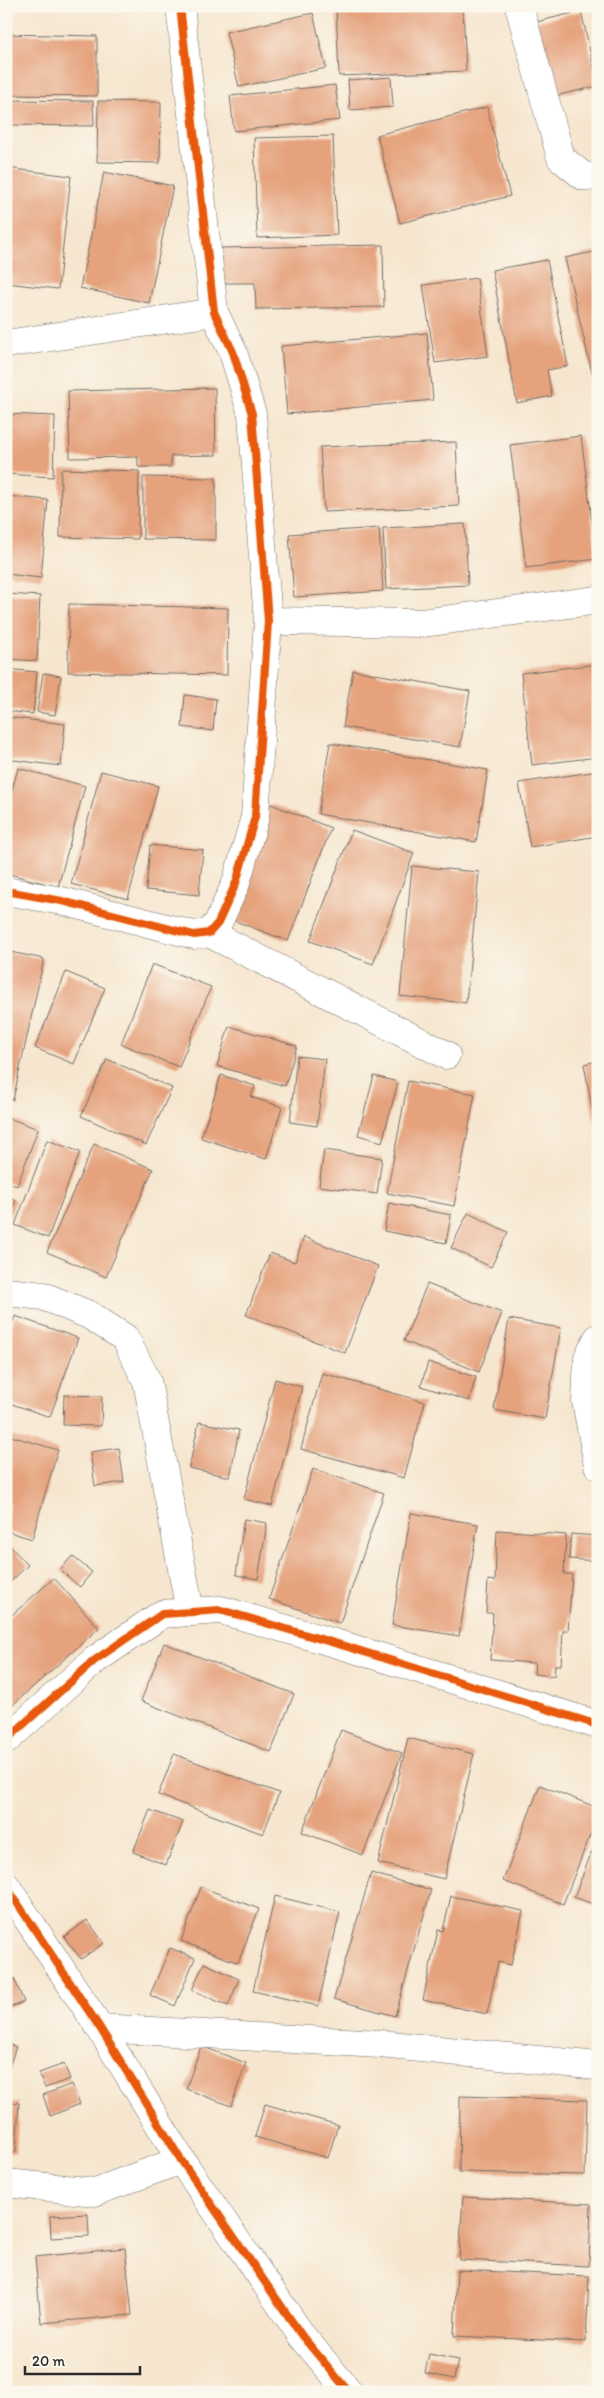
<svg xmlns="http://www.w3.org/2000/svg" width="604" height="2398" font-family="Itim,sans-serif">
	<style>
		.building { fill: #e5a27d }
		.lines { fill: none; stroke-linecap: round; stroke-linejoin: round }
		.minor-casing { stroke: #726c64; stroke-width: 29 }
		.minor { stroke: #fff; stroke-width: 28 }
		.cycleway-casing { stroke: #fbf7ec; stroke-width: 11 }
		.cycleway { stroke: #e8590c; stroke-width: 8 }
	</style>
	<rect width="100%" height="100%" fill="#fbf7ec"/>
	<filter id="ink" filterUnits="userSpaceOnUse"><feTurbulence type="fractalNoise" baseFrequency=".02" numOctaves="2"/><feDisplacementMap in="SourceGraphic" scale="10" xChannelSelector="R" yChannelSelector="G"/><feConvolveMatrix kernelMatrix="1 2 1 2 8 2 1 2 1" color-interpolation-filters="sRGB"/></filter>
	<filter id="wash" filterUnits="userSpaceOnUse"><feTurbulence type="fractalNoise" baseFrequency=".0096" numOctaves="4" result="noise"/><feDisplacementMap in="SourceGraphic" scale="20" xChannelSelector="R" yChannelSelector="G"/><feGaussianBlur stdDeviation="1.12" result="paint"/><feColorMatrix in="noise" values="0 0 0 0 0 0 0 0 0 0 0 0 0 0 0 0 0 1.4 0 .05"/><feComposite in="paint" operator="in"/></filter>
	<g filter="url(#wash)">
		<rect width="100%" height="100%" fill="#f6e6cf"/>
		<g id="blocks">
			<path class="building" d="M 336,6 L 463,6 L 466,71 L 339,76 Z
				M 581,11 L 598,86 L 555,96 L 536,22 Z
				M 313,13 L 326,68 L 239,87 L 226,32 Z
				M 6,34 L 97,36 L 97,96 L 6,95 Z
				M 391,77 L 393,107 L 350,110 L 348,80 Z
				M 335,85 L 340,120 L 234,131 L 230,96 Z
				M 8,100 L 93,101 L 94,126 L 7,125 Z
				M 98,101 L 161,102 L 160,163 L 97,162 Z
				M 487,107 L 510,196 L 400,223 L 377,135 Z
				M 333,136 L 337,235 L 257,238 L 254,138 Z
				M 6,168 L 71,176 L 58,289 L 6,283 Z
				M 104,172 L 173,186 L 149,303 L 80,288 Z
				M 383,245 L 384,307 L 256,309 L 255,283 L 221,283 L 221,248 Z
				M 598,251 L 598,376 L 593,377 L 565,258 Z
				M 547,260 L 568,366 L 547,370 L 552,396 L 517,403 L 492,270 Z
				M 477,278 L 488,356 L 435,363 L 423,285 Z
				M 427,333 L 433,400 L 287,414 L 281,346 Z
				M 215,388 L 216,455 L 171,456 L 171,467 L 138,467 L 138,457 L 70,458 L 68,391 Z
				M 6,414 L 55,416 L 53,477 L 6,474 Z
				M 581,436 L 597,559 L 526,568 L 510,445 Z
				M 456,442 L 459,506 L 324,512 L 320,447 Z
				M 61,469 L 139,471 L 138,539 L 60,537 Z
				M 143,477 L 216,478 L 216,540 L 143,539 Z
				M 6,496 L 48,500 L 41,578 L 6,574 Z
				M 465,524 L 468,585 L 386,589 L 383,528 Z
				M 379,528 L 383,591 L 294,597 L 289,534 Z
				M 6,594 L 40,596 L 37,661 L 6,659 Z
				M 69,604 L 228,608 L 227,675 L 68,672 Z
				M 598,664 L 598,757 L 532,765 L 521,673 Z
				M 6,669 L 37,672 L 33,714 L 6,711 Z
				M 353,670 L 470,691 L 460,747 L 343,727 Z
				M 43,673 L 61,676 L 55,715 L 37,712 Z
				M 185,695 L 216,699 L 213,731 L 182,727 Z
				M 6,717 L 65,724 L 61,766 L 6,759 Z
				M 330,743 L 488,770 L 476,842 L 318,814 Z
				M 18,768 L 85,786 L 58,887 L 6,873 L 6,813 Z
				M 101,771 L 158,786 L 128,899 L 71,884 Z
				M 598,771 L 598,836 L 530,847 L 519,783 Z
				M 271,804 L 331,828 L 288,941 L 227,918 Z
				M 352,830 L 414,853 L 373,964 L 310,941 Z
				M 150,845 L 203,850 L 199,895 L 146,890 Z
				M 412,866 L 479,872 L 466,1003 L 400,996 Z
				M 6,951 L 44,959 L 13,1100 L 6,1099 Z
				M 152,964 L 211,987 L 179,1067 L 121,1044 Z
				M 66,972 L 105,988 L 74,1064 L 35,1048 Z
				M 229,1026 L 297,1046 L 285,1086 L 217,1066 Z
				M 297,1056 L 325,1059 L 317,1126 L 290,1122 Z
				M 107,1059 L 172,1088 L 146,1145 L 81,1116 Z
				M 598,1061 L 598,1125 L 595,1125 L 584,1064 Z
				M 221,1075 L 255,1086 L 251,1097 L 282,1107 L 266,1159 L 201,1138 Z
				M 374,1076 L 398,1082 L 382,1142 L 358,1135 Z
				M 408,1081 L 475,1094 L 454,1206 L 387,1193 Z
				M 6,1117 L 38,1129 L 17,1186 L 6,1182 Z
				M 47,1140 L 80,1152 L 48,1238 L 15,1225 Z
				M 94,1144 L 153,1169 L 106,1277 L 47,1252 Z
				M 324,1150 L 382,1158 L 377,1194 L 319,1186 Z
				M 6,1196 L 16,1200 L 6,1224 Z
				M 389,1203 L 451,1215 L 446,1243 L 384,1231 Z
				M 468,1213 L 508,1232 L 491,1267 L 451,1248 Z
				M 304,1237 L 378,1266 L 345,1353 L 246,1315 L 270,1253 L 295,1262 Z
				M 427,1284 L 502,1313 L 479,1372 L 404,1341 Z
				M 15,1316 L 78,1338 L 50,1417 L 6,1402 L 6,1342 Z
				M 509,1319 L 561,1328 L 545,1419 L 494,1410 Z
				M 428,1362 L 476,1377 L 469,1401 L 421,1386 Z
				M 322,1373 L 425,1402 L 404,1478 L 301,1449 Z
				M 275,1379 L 302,1387 L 272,1506 L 244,1499 Z
				M 64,1395 L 102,1396 L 101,1426 L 63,1425 Z
				M 199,1422 L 239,1430 L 230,1477 L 189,1468 Z
				M 11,1436 L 58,1450 L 32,1539 L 6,1531 L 6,1519 L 10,1505 L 6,1503 L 6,1451 Z
				M 119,1448 L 124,1482 L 95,1486 L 90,1452 Z
				M 313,1469 L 384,1493 L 340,1623 L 269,1599 Z
				M 411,1513 L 478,1524 L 459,1636 L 392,1625 Z
				M 244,1519 L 267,1523 L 258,1579 L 236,1575 Z
				M 497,1530 L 566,1535 L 564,1574 L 572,1574 L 568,1631 L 563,1631 L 561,1665 L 555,1665 L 554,1676 L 534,1674 L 535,1663 L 490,1660 L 493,1613 L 486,1613 L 488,1580 L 495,1581 Z
				M 571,1534 L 598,1536 L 598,1561 L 569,1559 Z
				M 6,1542 L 28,1565 L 6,1586 Z
				M 72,1556 L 92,1572 L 80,1587 L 60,1570 Z
				M 54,1578 L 99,1628 L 6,1711 L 6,1620 Z
				M 164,1643 L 294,1694 L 271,1752 L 141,1701 Z
				M 341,1730 L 402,1753 L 363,1855 L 302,1832 Z
				M 408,1738 L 474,1754 L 444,1879 L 378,1863 Z
				M 174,1754 L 279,1793 L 263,1834 L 158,1795 Z
				M 540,1785 L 598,1808 L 598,1815 L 563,1904 L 503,1881 Z
				M 150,1810 L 183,1822 L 166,1865 L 133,1852 Z
				M 598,1836 L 598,1906 L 574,1897 Z
				M 371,1873 L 431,1890 L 395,2016 L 334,1999 Z
				M 201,1887 L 259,1909 L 238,1963 L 181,1941 Z
				M 275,1896 L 340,1912 L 318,2006 L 253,1991 Z
				M 451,1896 L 523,1911 L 511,1965 L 498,1962 L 487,2014 L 423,2000 L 438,1930 L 443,1931 Z
				M 87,1920 L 104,1943 L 81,1959 L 64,1937 Z
				M 170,1948 L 195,1958 L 175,2006 L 150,1995 Z
				M 204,1963 L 239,1979 L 228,2006 L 192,1990 Z
				M 14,1978 L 24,2002 L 6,2009 L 6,1981 Z
				M 6,2043 L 16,2047 L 7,2073 L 6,2073 Z
				M 201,2046 L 246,2063 L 231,2106 L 186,2089 Z
				M 64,2064 L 70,2079 L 45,2088 L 39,2073 Z
				M 72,2084 L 80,2104 L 50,2116 L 43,2095 Z
				M 460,2096 L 587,2100 L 585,2175 L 459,2172 Z
				M 6,2102 L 19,2103 L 16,2152 L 6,2151 Z
				M 265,2104 L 338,2125 L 328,2158 L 255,2137 Z
				M 463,2197 L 591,2204 L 589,2266 L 459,2260 Z
				M 88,2214 L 89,2236 L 51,2238 L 50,2216 Z
				M 125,2248 L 132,2315 L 41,2323 L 35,2257 Z
				M 457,2270 L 589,2276 L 586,2342 L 454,2336 Z
				M 429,2354 L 458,2360 L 454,2379 L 425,2373 Z"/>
		</g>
	</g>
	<g filter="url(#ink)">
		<use href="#blocks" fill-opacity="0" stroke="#726c64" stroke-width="1"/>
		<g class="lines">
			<g class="minor-casing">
				<path id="minor" d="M 519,6 L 561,158 L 583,176 L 598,177
					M 6,344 L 214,312
					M 268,621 L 422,623 L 598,600
					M 6,891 L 62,901 L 194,935 L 209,933 L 218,923 L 236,883 L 255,817 L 268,621 L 252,414 L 233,352 L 214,312 L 180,6
					M 209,933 L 446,1055
					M 6,1292 L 43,1296 L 89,1315 L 125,1338 L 147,1381 L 190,1612
					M 598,1338 L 588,1357 L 586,1401 L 598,1465
					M 6,1740 L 95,1660 L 162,1614 L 221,1610 L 348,1647 L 598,1725
					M 6,1886 L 100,2028 L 181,2160 L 302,2336 L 349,2392
					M 100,2028 L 380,2044 L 598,2066
					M 6,2183 L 95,2192 L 181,2160"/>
			</g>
			<use href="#minor" class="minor"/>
			<g class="cycleway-casing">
				<path id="cycleway" d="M 6,891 L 62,901 L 194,935 L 209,933 L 218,923 L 236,883 L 255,817 L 268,621 L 252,414 L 233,352 L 214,312 L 180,6
					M 6,1740 L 95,1660 L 162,1614 L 221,1610 L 348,1647 L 598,1725
					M 6,1886 L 100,2028 L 181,2160 L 302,2336 L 349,2392"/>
			</g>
			<use href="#cycleway" class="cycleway"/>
		</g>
	</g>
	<rect width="604" height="2398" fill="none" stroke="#fbf7ec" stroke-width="25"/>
	<path d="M25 2366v8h115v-8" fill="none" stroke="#2b2b2b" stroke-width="2.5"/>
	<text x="32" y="2366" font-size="15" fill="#2b2b2b" stroke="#fbf7ec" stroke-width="4" paint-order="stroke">20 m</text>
</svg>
